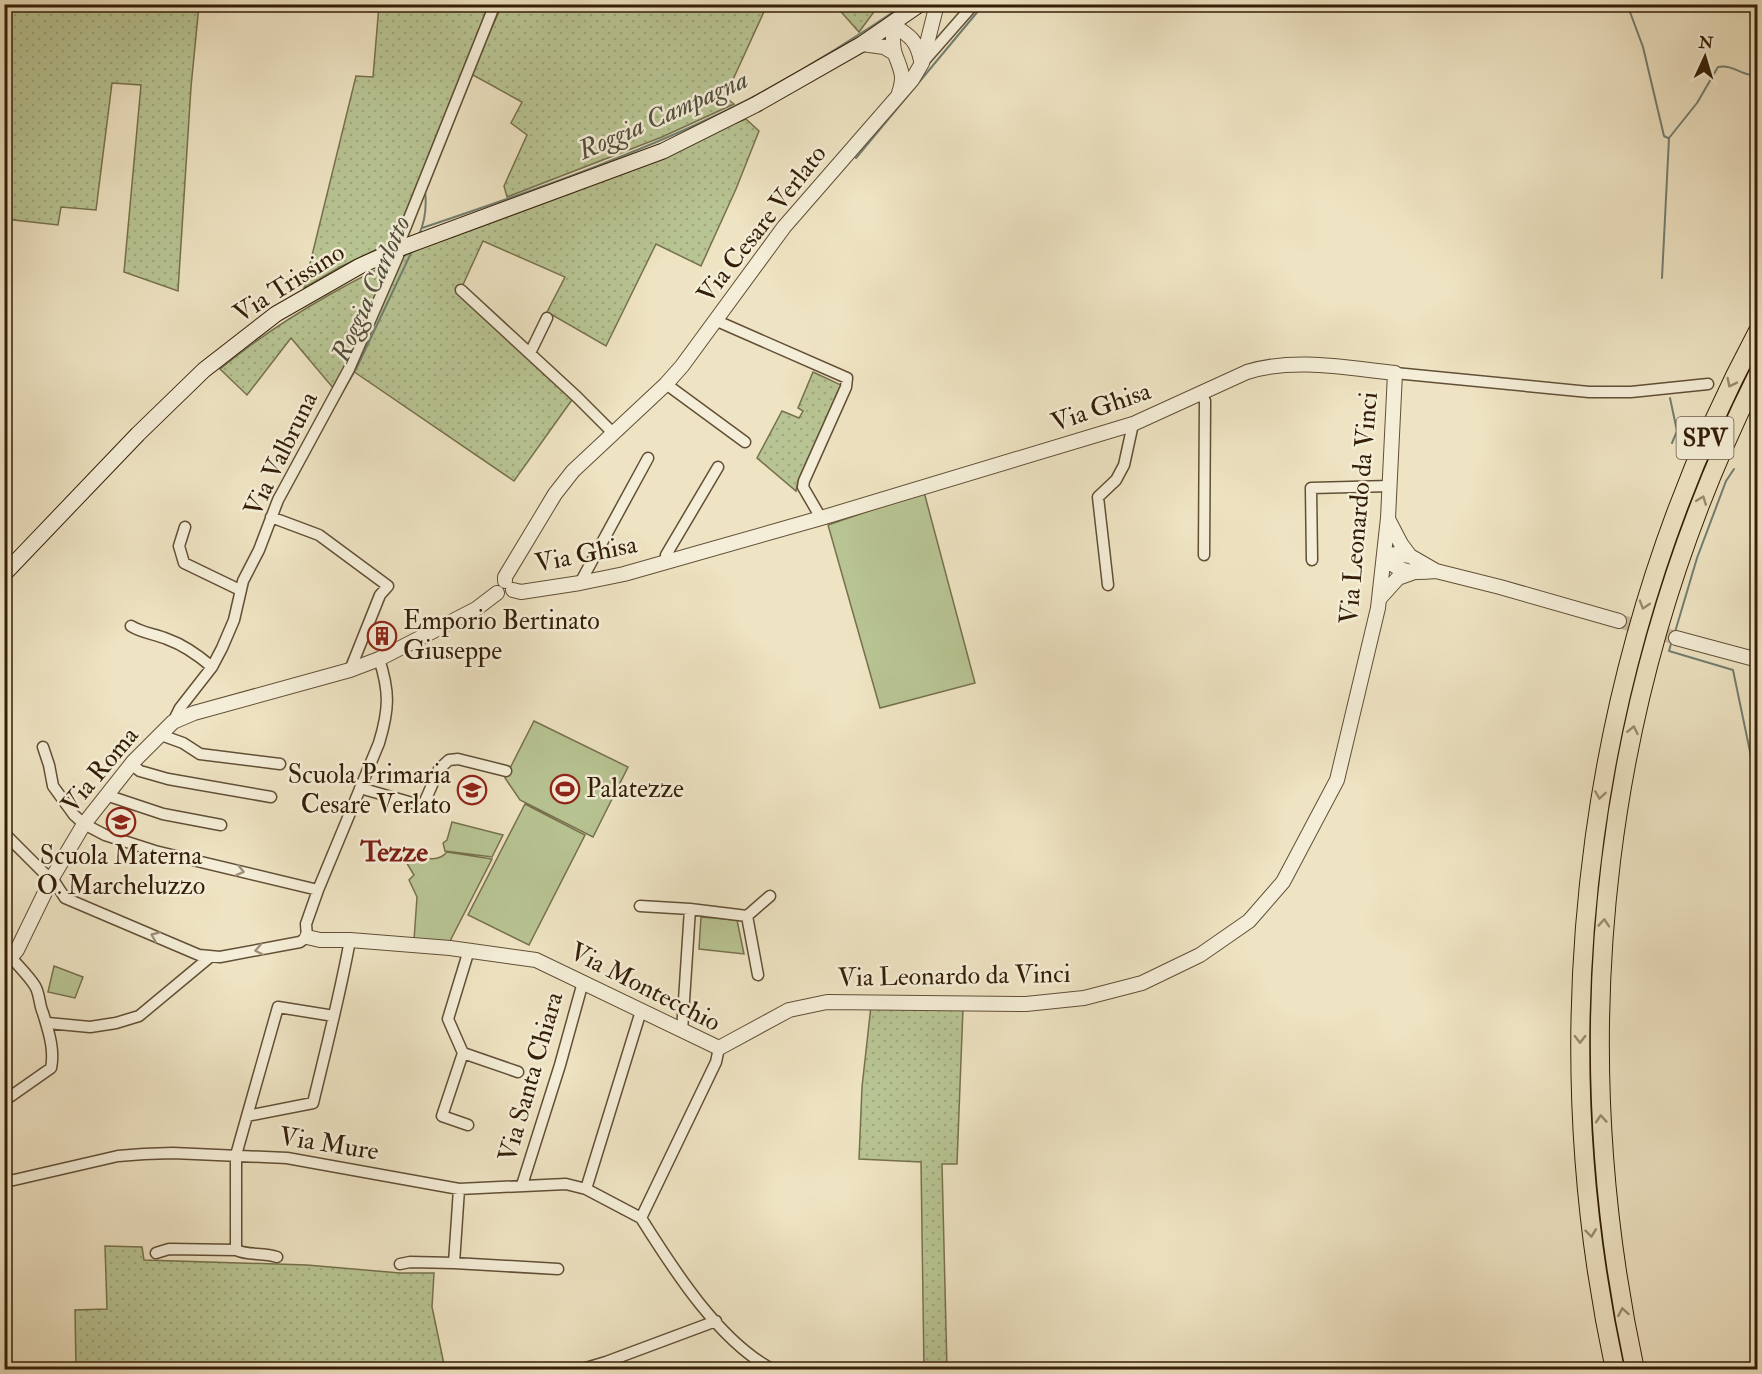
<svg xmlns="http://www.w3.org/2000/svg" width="1762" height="1374" font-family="'IM FELL Double Pica',serif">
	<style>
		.grass { fill: url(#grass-dots); stroke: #76714d; stroke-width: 1.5 }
		.green { fill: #b8c493; stroke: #76714d; stroke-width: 1.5 }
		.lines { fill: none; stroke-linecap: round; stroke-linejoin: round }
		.stream { stroke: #717e71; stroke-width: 2 }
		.tertiary-tunnel { stroke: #c9bc9d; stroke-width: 14; stroke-dasharray: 14 7; stroke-linecap: butt }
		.minor-casing { stroke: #624f36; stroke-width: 13 }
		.tertiary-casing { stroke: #624f36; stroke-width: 16 }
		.secondary-casing { stroke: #341e07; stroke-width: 17 }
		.motorway-casing { stroke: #341e07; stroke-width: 20 }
		.minor { stroke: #f4edd7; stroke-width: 10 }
		.tertiary { stroke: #f4edd7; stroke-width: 14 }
		.secondary { stroke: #f4edd7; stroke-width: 15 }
		.motorway { stroke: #eee3c2; stroke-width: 18 }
		.oneway { stroke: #9a8a6e }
		.oneway2 { stroke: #9e9079 }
		.labels { text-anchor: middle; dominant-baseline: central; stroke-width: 5; stroke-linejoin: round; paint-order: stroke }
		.shield { fill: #f4edd7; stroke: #6e5c45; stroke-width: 1.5 }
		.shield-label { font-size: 24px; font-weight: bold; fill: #341e07 }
		.street-label { font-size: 26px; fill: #341e07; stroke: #f4edd7 }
		.poi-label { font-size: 26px; fill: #341e07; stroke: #f4edd7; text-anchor: start }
		.water-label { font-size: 27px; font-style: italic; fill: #524e3c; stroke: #f4edd7 }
		.quarter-label { font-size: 28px; font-weight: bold; fill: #7a1f14; stroke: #f4edd7 }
	</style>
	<defs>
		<pattern id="grass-dots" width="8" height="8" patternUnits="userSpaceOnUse" patternTransform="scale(1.5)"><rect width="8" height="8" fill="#b8c493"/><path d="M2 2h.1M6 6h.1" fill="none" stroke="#9fa87d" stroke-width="1.8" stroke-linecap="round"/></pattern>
	</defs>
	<rect width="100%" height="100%" fill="#eee3c2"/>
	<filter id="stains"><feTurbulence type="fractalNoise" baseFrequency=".00333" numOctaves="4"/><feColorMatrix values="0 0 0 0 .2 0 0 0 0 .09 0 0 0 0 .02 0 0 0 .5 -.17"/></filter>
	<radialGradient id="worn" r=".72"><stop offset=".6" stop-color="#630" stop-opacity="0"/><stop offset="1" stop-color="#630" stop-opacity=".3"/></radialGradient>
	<path class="grass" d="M 5,4 L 199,5 L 191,87 L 178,291 L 124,272 L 141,85 L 112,83 L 96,210 L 61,207 L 58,225 L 5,219 Z
		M 379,5 L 490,5 L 394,241 L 340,267 L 304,288 L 356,76 L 373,77 Z
		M 502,5 L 767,5 L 725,97 L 734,104 L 662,137 L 507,197 L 504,186 L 527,135 L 511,123 L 522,102 L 471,74 Z
		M 835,5 L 879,5 L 859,32 Z
		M 746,119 L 759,131 L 736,189 L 701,266 L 656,244 L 606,346 L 547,312 L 565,277 L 483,241 L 461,289 L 574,397 L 514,481 L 347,367 L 334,389 L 291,338 L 247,395 L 220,369 C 288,313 365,273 445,237 Z
		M 813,372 L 841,385 L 798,481 L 796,491 L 757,458 L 782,411 L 799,418 L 803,411 L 798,408 Z
		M 871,1006 L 963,1008 L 957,1164 L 942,1164 L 947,1369 L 924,1369 L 921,1162 L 859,1159 L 862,1087 Z
		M 105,1246 L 142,1247 L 144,1260 L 307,1265 L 400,1273 L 434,1273 L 432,1307 L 445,1369 L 76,1369 L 75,1310 L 107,1309 Z"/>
	<path class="green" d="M 924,492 L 975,683 L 880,708 L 828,525 Z
		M 534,721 L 628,767 L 593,837 L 520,800 L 505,778 Z
		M 525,804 L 585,835 L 529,945 L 468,915 Z
		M 452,822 L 503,835 L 492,857 L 445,851 L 443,843 L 447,840 Z
		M 404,849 C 418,855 435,866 447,852 L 492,859 L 449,943 L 414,940 L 417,897 L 409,880 L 414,875 L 400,852 Z
		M 701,917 L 737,920 L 744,954 L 699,949 Z
		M 54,966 L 83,977 L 75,998 L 48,992 Z"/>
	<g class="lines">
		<path class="stream" d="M 1627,4 L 1643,47 L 1664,136 L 1668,138
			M 856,158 L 984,4
			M 422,228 C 535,190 651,150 757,95 C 808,67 857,37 905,4
			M 419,235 C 425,221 427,207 425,191
			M 1662,278 L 1669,138 L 1697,103 L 1718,67 C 1735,64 1743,78 1758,74
			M 1670,398 L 1677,431 L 1672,443
			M 334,407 L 357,367 L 412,251
			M 1675,632 L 1697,558 L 1726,481 L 1734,469
			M 1672,640 L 1669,651 L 1733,670 L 1758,790"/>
		<path class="tertiary-tunnel" d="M 1619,621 L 1676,638"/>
		<g class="minor-casing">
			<path id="minor" d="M 924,61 L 974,4
				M 461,290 L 577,397 L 613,433
				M 717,321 L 847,378 L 846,387 L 804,481 L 803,487 L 821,518
				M 530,353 L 547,318
				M 1395,373 L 1589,392 L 1631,392 L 1708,384
				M 666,384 L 745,442
				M 1201,394 L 1205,401 L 1204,555
				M 271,517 L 319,535 L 388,586 L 380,595 L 350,670
				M 185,527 L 179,546 L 184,563 L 240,590
				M 1312,560 L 1311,488 L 1390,486
				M 668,561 L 666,555 L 718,467
				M 580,583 L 648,458
				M 1108,585 L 1098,497 L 1116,480 L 1124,465 L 1133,424
				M 131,626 C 142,633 155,634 167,639 C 184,645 198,655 212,667
				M 173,722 L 180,708 L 212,667 L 222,648 L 234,620 L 243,581 L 259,550 L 278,500 L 349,369 L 398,256 L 400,241 L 495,4
				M 161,735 L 183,743 L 200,754 L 280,764
				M 43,747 L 49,765 L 53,786 L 74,815 L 84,824 L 105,835 L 155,851 L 318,890
				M 131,764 L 140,771 L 168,779 L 271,797
				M 360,788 L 416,804 L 422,804 L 425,801 L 439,769 L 449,760 L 458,759 L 506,771
				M 106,795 L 163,814 L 221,825
				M 4,833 L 44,873 L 52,878 L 65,898 L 199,955 L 220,957 L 300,942 L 307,937 L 306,924 L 318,890 L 379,743 C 389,710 390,692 379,659
				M 640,906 L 690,909 L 682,1031
				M 690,909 L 747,916 L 770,896
				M 747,916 L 758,975
				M 334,1016 L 278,1007 L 247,1116 L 313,1103 C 326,1049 340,995 350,940
				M 48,1023 L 90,1027 L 116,1023 L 139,1016 L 210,957
				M 719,1048 L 716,1062 L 641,1218 C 673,1269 720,1343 774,1370
				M 463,1053 L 518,1072
				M 4,1101 L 51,1068 C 55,1049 48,1030 43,1013 C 39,1005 40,994 35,986 C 29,976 19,967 11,957
				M 468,1125 L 442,1116 L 463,1053 L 448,1019 L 469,950
				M 4,1178 L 6,1180 L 14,1180 L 118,1156 L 144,1154 L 173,1153 L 287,1158 L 459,1189 L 566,1184 L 586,1189 L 641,1218
				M 522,1185 L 560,1065 L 583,982
				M 586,1189 L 641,1011
				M 236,1250 C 249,1256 263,1252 277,1257
				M 156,1253 L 169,1249 L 236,1250 L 236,1155 L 247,1116
				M 454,1263 L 558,1269
				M 400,1264 L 410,1262 L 454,1263 L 459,1189
				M 579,1370 L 606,1362 L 716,1321"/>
		</g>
		<g class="tertiary-casing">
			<path id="tertiary" d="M 893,25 C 893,34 892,46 895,54 C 901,71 905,75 899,93
				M 893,25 C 910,36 917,40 921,61
				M 862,44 L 884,47 L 894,53
				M 1388,519 L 1401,544 L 1410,556
				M 1384,558 L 1395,554 L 1410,556 L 1436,571 L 1500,587 L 1619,621
				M 1384,558 C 1402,574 1413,573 1436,571
				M 505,581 L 505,577 L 555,494 L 573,471 L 666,384 L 682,366 L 784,227 L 912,80 L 922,63 L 937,4
				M 1380,598 L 1398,578 L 1412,573
				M 1676,638 L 1758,660
				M 307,937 L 320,940 L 350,940 L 450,948 L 536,960 L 719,1048 L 789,1010 L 827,1002 L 1026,1004 L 1084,998 L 1142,983 L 1200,955 L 1249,921 L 1283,882 L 1337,780 L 1378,608 L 1388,518 L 1395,373 C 1347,368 1295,357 1247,372 L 1133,424 L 821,518 L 624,574 L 580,583 L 521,592 L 513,590
				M 4,956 L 11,957 L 17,950 L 52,878 L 84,824 L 133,762 L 173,722 L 194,713 L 350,670 L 379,659 L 476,609 L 497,593"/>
		</g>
		<g class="secondary-casing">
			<path id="secondary" d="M 4,574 L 138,434 L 204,370 L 276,314 L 360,266 L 398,249 L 663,151 L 755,105 L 862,44 L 920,4"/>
		</g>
		<g class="motorway-casing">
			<path id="motorway" d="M 1615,1370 C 1539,1019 1589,648 1758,331
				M 1635,1370 C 1562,1031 1603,684 1758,374"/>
		</g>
		<use href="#minor" class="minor"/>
		<use href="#tertiary" class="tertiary"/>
		<use href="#secondary" class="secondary"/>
		<use href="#motorway" class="motorway"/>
	</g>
	<defs><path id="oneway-chevron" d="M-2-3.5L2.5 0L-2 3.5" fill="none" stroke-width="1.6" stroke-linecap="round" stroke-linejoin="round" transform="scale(1.5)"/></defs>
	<g class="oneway">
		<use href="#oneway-chevron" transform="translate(1731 383) rotate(116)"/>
		<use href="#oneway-chevron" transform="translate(1702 500) rotate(-69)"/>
		<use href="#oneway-chevron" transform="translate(1644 605) rotate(107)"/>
		<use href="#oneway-chevron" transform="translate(1633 730) rotate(-78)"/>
		<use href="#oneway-chevron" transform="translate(1600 795) rotate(99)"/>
		<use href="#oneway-chevron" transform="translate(1604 923) rotate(-86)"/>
		<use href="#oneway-chevron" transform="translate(1580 1039) rotate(90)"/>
		<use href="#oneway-chevron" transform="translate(1601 1119) rotate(-94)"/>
		<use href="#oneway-chevron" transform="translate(1591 1233) rotate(83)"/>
		<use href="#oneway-chevron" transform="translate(1623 1312) rotate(-100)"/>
	</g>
	<g class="oneway2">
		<use href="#oneway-chevron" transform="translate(240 871) rotate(13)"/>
		<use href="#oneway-chevron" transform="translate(155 936) rotate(-157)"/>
		<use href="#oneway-chevron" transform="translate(259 950) rotate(169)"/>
	</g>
	<defs>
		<g id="building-ring" transform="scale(1.5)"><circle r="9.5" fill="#f4edd7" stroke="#8f2418" stroke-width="1.5"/><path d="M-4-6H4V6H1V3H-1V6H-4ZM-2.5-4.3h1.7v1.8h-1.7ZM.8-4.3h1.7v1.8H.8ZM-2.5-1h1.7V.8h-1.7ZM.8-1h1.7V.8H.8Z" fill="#8f2418"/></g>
		<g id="stadium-ring" transform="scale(1.5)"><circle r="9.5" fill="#f4edd7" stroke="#8f2418" stroke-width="1.5"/><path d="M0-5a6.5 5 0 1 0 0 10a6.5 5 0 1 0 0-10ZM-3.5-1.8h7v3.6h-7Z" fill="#8f2418"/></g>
		<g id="school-ring" transform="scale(1.5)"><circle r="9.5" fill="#f4edd7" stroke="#8f2418" stroke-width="1.5"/><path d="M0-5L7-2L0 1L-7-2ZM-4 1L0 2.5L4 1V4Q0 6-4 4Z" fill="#8f2418"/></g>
	</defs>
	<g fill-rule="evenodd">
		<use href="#building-ring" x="382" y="636"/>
		<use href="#stadium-ring" x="565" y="789"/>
		<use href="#school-ring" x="472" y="790"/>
		<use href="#school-ring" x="121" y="822"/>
	</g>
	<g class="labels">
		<rect class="shield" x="1676.5" y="417" width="57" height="42" rx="4.5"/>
		<g class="shield-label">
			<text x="1705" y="438">SPV</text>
		</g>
		<g class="street-label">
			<text transform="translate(762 224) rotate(-52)">Via Cesare Verlato</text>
			<text transform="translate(289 283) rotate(-32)">Via Trissino</text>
			<text transform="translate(1101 407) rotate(-19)">Via Ghisa</text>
			<text transform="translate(281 454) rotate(-64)">Via Valbruna</text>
			<text transform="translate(1359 508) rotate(-85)">Via Leonardo da Vinci</text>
			<text transform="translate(586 554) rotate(-11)">Via Ghisa</text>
			<text transform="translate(100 770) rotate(-50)">Via Roma</text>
			<text transform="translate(954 976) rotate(-1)">Via Leonardo da Vinci</text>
			<text transform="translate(645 987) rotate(27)">Via Montecchio</text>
			<text transform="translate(531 1077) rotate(-74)">Via Santa Chiara</text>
			<text transform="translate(329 1144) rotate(9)">Via Mure</text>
		</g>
		<g class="poi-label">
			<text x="403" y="621">Emporio Bertinato<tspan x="403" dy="30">Giuseppe</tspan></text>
			<text x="451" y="775" text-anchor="end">Scuola Primaria<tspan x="451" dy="30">Cesare Verlato</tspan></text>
			<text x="586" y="789">Palatezze</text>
			<text x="121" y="856" text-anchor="middle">Scuola Materna<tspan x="121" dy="30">O. Marcheluzzo</tspan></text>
		</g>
		<g class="water-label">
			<text transform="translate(663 115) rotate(-24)">Roggia Campagna</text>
			<text transform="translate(371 289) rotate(-66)">Roggia Carlotto</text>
		</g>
		<g class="quarter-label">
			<text x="394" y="852">Tezze</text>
		</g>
	</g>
	<rect width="1762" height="1374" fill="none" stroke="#eee3c2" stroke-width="24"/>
	<rect x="6" y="6" width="1750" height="1362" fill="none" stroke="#341e07" stroke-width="3"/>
	<rect x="12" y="12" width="1738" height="1350" fill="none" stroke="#341e07" stroke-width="1.5"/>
	<g transform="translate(1705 57) rotate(4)" stroke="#f4edd7" stroke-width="4.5" paint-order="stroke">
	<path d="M0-4.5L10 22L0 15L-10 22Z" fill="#341e07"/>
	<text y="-9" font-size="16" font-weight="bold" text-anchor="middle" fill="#341e07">N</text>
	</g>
	<rect width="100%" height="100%" filter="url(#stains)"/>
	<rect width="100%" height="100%" fill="url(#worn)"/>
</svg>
